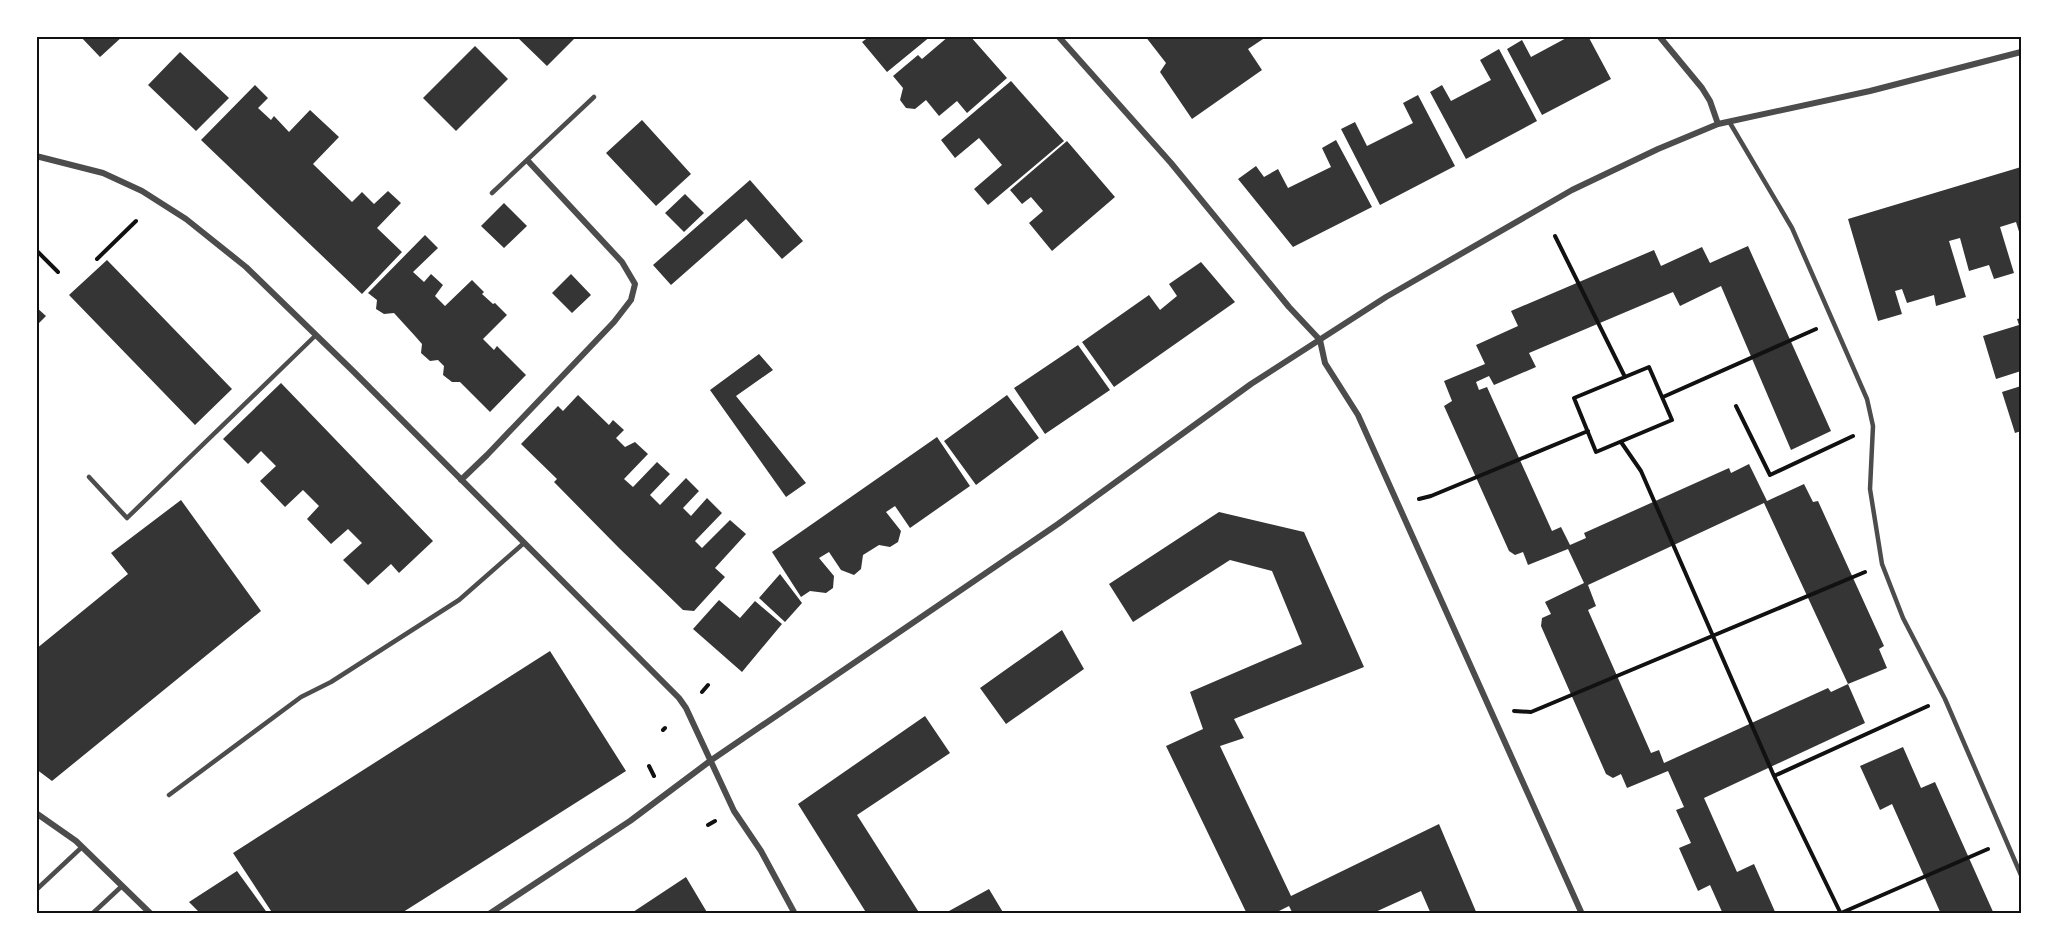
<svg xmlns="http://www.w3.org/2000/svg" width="2057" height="950" font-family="'Archivo Narrow',sans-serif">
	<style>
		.building { fill: #353535 }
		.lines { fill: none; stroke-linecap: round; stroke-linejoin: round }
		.path { stroke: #111; stroke-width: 4 }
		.service { stroke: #4c4c4c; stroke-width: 4.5 }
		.minor { stroke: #4c4c4c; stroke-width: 6 }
		.neatline { fill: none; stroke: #111; stroke-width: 2 }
	</style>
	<rect width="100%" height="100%" fill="#fff"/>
	<path class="building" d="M 80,36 L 123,36 L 100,57 Z
		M 516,36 L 577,36 L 547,66 Z
		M 863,36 L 931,36 L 887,72 L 862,42 L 866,39 Z
		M 949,36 L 970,36 L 1007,78 L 967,113 L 957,101 L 939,116 L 926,100 L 915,109 L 906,108 L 900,100 L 903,88 L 893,76 L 918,55 L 922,59 Z
		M 1145,36 L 1260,36 L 1263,39 L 1248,49 L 1262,70 L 1192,119 L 1160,72 L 1166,63 Z
		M 1570,36 L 1588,36 L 1611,79 L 1542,115 L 1507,49 L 1522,40 L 1531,57 Z
		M 475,46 L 508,79 L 456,131 L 423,98 Z
		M 1499,49 L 1537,121 L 1466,159 L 1430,92 L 1442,85 L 1451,101 L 1491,80 L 1480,60 Z
		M 180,52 L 229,98 L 196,131 L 148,85 Z
		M 1011,81 L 1064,141 L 988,205 L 974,189 L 1002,165 L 979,138 L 955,158 L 941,140 Z
		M 255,85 L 268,98 L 258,108 L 271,120 L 274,116 L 289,132 L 310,110 L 339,137 L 313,164 L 352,202 L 362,192 L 374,204 L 388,191 L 401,203 L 377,228 L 402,252 L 362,294 L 201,140 Z
		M 1418,95 L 1455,166 L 1380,205 L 1341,129 L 1355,122 L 1367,146 L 1413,123 L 1403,103 Z
		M 642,120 L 691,174 L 656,206 L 606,153 Z
		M 1336,140 L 1372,207 L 1293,247 L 1238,179 L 1256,166 L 1264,177 L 1278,169 L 1288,188 L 1331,167 L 1322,148 Z
		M 1067,141 L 1115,197 L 1052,251 L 1029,223 L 1043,211 L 1031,197 L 1022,204 L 1010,190 Z
		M 2021,167 L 2021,238 L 2016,222 L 2000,227 L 2014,273 L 1994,279 L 1989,265 L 1969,271 L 1960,238 L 1949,241 L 1966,297 L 1936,306 L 1934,295 L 1907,303 L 1902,289 L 1895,291 L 1902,314 L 1878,321 L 1848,219 Z
		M 750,180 L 803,241 L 782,259 L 746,219 L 671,285 L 653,265 Z
		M 685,194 L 704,213 L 684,232 L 665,213 Z
		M 504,203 L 527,226 L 504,248 L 481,226 Z
		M 425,235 L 438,248 L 413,272 L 424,282 L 431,274 L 443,285 L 435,296 L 445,306 L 472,280 L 484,292 L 482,294 L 493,304 L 495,303 L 507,315 L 483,339 L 494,350 L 497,346 L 526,375 L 490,412 L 460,382 L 452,382 L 443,375 L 444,366 L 438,360 L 430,361 L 421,353 L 422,344 L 415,336 L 394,313 L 384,314 L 376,309 L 377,300 L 368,293 Z
		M 1748,246 L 1831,431 L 1791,450 L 1721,286 L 1680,306 L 1673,292 L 1529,353 L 1536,367 L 1494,385 L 1489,376 L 1476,382 L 1479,390 L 1487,387 L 1552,531 L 1561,527 L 1570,545 L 1586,538 L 1584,533 L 1729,468 L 1731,473 L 1749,464 L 1767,501 L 1804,484 L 1813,502 L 1818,501 L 1884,646 L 1879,649 L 1887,668 L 1848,684 L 1764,503 L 1588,585 L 1596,606 L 1588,610 L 1651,753 L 1659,750 L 1664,763 L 1828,688 L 1831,692 L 1848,684 L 1865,723 L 1704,798 L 1737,872 L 1754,864 L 1776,914 L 1723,914 L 1710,885 L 1698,891 L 1679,848 L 1691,843 L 1676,810 L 1684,807 L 1668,771 L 1627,788 L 1621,774 L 1613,778 L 1606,774 L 1541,626 L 1542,618 L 1551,614 L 1545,602 L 1584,583 L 1568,549 L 1528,565 L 1523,552 L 1515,555 L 1509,551 L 1444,406 L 1452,401 L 1444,381 L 1485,364 L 1476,345 L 1518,326 L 1511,311 L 1654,250 L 1661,266 L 1702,247 L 1710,263 Z
		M 107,260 L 232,389 L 195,425 L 69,295 Z
		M 1201,262 L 1235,302 L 1114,387 L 1082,342 L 1149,295 L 1160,310 L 1177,296 L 1169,284 Z
		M 571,274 L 591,295 L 572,313 L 552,293 Z
		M 36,307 L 46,316 L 36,326 Z
		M 2021,318 L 2021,371 L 1996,379 L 1983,336 L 2019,325 L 2017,319 Z
		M 1078,345 L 1110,390 L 1045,434 L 1014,388 Z
		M 759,354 L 773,370 L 736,396 L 806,483 L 786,497 L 710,390 Z
		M 281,383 L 433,541 L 399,573 L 391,564 L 368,585 L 343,560 L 362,543 L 348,529 L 331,544 L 307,519 L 319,506 L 303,490 L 285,507 L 260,481 L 276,466 L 261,451 L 248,464 L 223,439 Z
		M 2021,386 L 2021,431 L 2015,433 L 2002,392 Z
		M 578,395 L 609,425 L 613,420 L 624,430 L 616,438 L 625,447 L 635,442 L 648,454 L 624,479 L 633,487 L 657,462 L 670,474 L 650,495 L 660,505 L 686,478 L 699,491 L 683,508 L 691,516 L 707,498 L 722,513 L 695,541 L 702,548 L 730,520 L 746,534 L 715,568 L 725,577 L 694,611 L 683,610 L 619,548 L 554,482 L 557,479 L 521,444 L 558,406 L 563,411 Z
		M 1007,395 L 1039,438 L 976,485 L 944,441 Z
		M 937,437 L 970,486 L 910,528 L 895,506 L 886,512 L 901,531 L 898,542 L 890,547 L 879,545 L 863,555 L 861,569 L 854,575 L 841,570 L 829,552 L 819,558 L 834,576 L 833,588 L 826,593 L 810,591 L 801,597 L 772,552 Z
		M 181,500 L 261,611 L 52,781 L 36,769 L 36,649 L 128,574 L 111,553 Z
		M 1219,512 L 1304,532 L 1364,667 L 1234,719 L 1244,738 L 1220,746 L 1291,896 L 1439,824 L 1477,914 L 1431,914 L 1421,891 L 1371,914 L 1293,914 L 1289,906 L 1273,914 L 1247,914 L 1166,746 L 1203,729 L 1190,692 L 1302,644 L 1272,571 L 1230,560 L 1133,622 L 1109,584 Z
		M 780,574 L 802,603 L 785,622 L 759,598 Z
		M 719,600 L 740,618 L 755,601 L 782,624 L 742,672 L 693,629 Z
		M 1062,630 L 1084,669 L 1006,724 L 980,688 Z
		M 550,651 L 626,771 L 400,914 L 273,914 L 233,853 Z
		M 925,716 L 950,753 L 857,815 L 920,914 L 867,914 L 798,804 Z
		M 1903,747 L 1921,788 L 1935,782 L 1994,914 L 1941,914 L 1892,804 L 1880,810 L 1860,766 Z
		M 237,871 L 268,914 L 201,914 L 189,902 Z
		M 686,877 L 708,914 L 630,914 Z
		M 989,889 L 1004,914 L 951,914 L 949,911 Z"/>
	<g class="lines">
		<path class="path" d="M 1555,236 L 1625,377
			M 36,250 L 58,272
			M 97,259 L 136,221
			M 1649,367 L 1672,420 L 1596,452 L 1574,398 Z
			M 1663,397 L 1816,329
			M 1736,406 L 1770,475 L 1853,436
			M 1621,442 L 1641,471 L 1774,776 L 1841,914
			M 1419,499 L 1431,496 L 1588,431
			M 702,692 L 708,685
			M 1514,711 L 1531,712 L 1865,572
			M 663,730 L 665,728
			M 649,766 L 654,776
			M 1774,776 L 1928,706
			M 708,825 L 715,821
			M 1841,913 L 1988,849"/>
		<path class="service" d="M 1730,123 L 1792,228 L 1867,399 L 1873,426 L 1870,489 L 1882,564 L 1903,618 L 1945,699 L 2021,875
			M 492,193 L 594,97
			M 89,477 L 127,518 L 316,335
			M 169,795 L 301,697 L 331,682 L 459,600 L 524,543
			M 36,890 L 82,847
			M 93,913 L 122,886"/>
		<path class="minor" d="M 1058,36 L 1171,163 L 1289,307 L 1320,340
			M 1659,36 L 1702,88 L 1710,101 L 1718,124
			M 36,156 L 103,173 L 142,191 L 186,219 L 246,267 L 354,372 L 679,698 L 686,708 L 734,811 L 761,851 L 795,914
			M 1320,340 L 1325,363 L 1358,415 L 1582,914
			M 461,480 L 487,455 L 614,322 L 631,300 L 635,284 L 622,262 L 528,161
			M 36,813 L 76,841 L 151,914
			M 489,914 L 630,821 L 710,761 L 1058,524 L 1251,384 L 1386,297 L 1572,190 L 1658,149 L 1718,124 L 1870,91 L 2021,52"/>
	</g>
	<rect width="2057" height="950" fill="none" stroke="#ffffff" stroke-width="75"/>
	<rect x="38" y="38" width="1982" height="874" class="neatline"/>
</svg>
